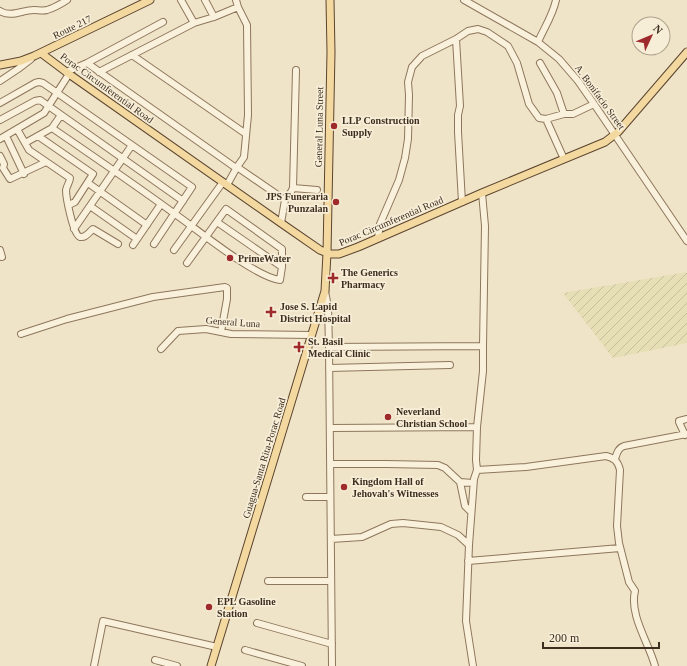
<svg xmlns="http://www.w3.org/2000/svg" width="687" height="666" font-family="'Times New Roman',serif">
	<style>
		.farmland { fill: url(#farmland-furrows) }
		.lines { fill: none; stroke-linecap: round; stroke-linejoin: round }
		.minor-casing { stroke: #8d765c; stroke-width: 8 }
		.major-casing { stroke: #5b4430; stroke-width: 9 }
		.minor { stroke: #faf1dc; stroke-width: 6 }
		.major { stroke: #f3d9a0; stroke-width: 7 }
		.poi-dot { fill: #9e2a2b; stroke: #f7eed8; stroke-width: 1.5 }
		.labels { text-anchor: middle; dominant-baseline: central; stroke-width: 3.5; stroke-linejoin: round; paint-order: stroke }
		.street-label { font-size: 10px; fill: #3d2e20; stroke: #f7eed8 }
		.poi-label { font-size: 10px; font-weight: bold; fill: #3d2e20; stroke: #f7eed8; text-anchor: start }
	</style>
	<defs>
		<pattern id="farmland-furrows" width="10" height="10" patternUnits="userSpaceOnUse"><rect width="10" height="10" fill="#e6deb5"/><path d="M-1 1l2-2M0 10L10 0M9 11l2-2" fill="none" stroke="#c6bf9b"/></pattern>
	</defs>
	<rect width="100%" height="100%" fill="#f0e4c8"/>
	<path class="farmland" d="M 687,272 L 687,343 L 613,358 L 563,293 Z"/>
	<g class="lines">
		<g class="minor-casing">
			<path id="minor" d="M 181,0 L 194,23
				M 205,0 L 214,17
				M 464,0 L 538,42 L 559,59 L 578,81 L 594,104 L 687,241
				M 238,7 L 247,25 L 248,115 L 244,157 L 237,167 L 285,200 L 281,223
				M 0,11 C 11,18 22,10 34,10 C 38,10 43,11 47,10 C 54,8 61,4 67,0
				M 538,42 C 544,28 553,15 556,0
				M 132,55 L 246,134
				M 87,63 L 236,168
				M 540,63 L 557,93 L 564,114
				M 66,72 L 87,63 L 163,22
				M 99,72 L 194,23 L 214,17 L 238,7 L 236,0
				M 0,81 L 18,69 L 31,59
				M 0,103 L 35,83 L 39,82 L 43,83 L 192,187 L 154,244
				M 546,119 L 564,159
				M 0,120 L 35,101 L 40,100 L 183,201
				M 52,128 C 93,156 134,184 175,214 C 198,230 255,277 280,280 L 282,267 L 282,249 L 226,209 C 213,227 200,245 187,263
				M 17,129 L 29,150 L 70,178 C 70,182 67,185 66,190 C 66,197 73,235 80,237 C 86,238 89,232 93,229 L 118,244
				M 6,136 L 24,174
				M 38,136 L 93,174 L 75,202 L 69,205
				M 0,139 L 44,113 L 69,74
				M 25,143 L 52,128 L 61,115
				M 0,156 L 4,164 L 3,168 L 10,179 L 46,162
				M 88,183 L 147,225
				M 227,185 L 237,167
				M 293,188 L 317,190
				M 285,200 L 291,192 L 293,188 L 296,70
				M 462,202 L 458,132 L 458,115 L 460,106 L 456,39 L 468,31 L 478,29 L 487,32 L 508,46 L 517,63 L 529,104 L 539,118 L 546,119 L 564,114 L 573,114 L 594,104
				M 90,206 L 137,239
				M 217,222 L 282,267
				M 74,229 L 132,145
				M 378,238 L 380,224 L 399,180 L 405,158 L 408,139 L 409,95 L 408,82 L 412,67 L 422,56 L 456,39
				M 133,245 L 161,204
				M 0,250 L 2,257
				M 174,250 L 223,182
				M 325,291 L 328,307 L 329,347 L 332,666
				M 21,334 L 67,319 L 153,297 L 225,287 L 227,288 L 227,299 L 221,332
				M 329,347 L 483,346
				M 161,349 L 178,331 L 206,329 L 231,334 L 311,335
				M 329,368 L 450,365
				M 330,428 L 477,427 L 483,371 L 483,346 L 485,226 L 482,193
				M 685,435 L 679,422 L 679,421 L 687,419
				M 615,459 C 617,453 618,448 624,446 L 687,434
				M 330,464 L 386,464 L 438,465 L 445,468 L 460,482 L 473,483
				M 477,470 L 526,467 L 606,456 C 614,458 618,461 620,470 L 617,526 L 619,543 L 629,582 L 635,591 C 629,615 649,643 655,666
				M 460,482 L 465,506 L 471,512
				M 306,497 L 330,497
				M 331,539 L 362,537 L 391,524 L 403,523 L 441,527 L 458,535 L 469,545 L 466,621 L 473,666
				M 469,545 L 474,479 L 477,470 L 476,460 L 477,427
				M 468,561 L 620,548
				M 268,581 L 331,581
				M 257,623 L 332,644
				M 245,650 L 302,666
				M 155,660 L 177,666
				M 94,666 L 103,621 L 217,647"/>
		</g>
		<g class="major-casing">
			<path id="major" d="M 41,53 L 69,74 L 281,223 L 320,250 L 330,254 L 339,254 L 358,247 L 482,193 L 605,142 L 618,132 L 687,52
				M 0,65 L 21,61 L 34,56 L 150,0
				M 211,666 L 325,291 L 327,253 L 331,52 L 330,0"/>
		</g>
		<use href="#minor" class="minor"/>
		<use href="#major" class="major"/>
	</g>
	<g class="poi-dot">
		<circle cx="334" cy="126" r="4"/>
		<circle cx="336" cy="202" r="4"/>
		<circle cx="230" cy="258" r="4"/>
		<path d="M331 272h4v4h4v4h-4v4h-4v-4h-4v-4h4z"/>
		<path d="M269 306h4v4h4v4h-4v4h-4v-4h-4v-4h4z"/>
		<path d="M297 341h4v4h4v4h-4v4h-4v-4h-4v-4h4z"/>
		<circle cx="388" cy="417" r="4"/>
		<circle cx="344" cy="487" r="4"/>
		<circle cx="209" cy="607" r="4"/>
	</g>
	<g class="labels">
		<g class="street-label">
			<text transform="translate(72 27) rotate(-26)">Route 217</text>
			<text transform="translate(107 88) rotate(36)">Porac Circumferential Road</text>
			<text transform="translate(600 97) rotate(54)">A. Bonifacio Street</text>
			<text transform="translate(319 127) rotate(-89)">General Luna Street</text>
			<text transform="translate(391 221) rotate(-23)">Porac Circumferential Road</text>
			<text transform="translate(233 322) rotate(4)">General Luna</text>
			<text transform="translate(264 458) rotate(-73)">Guagua-Santa Rita-Porac Road</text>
		</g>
		<g class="poi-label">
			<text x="342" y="120">LLP Construction<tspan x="342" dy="12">Supply</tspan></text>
			<text x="328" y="196" text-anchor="end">JPS Funeraria<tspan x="328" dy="12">Punzalan</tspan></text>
			<text x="238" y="258">PrimeWater</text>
			<text x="341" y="272">The Generics<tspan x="341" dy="12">Pharmacy</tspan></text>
			<text x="280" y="306">Jose S. Lapid<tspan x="280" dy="12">District Hospital</tspan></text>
			<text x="308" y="341">St. Basil<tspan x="308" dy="12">Medical Clinic</tspan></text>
			<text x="396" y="411">Neverland<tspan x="396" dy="12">Christian School</tspan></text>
			<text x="352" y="481">Kingdom Hall of<tspan x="352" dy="12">Jehovah's Witnesses</tspan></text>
			<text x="217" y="601">EPL Gasoline<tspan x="217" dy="12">Station</tspan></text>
		</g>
	</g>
	<g transform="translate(651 36) rotate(46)"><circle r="19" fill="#f7eed8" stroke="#ada18e"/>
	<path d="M0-3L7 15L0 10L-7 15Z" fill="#9e2a2b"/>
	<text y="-6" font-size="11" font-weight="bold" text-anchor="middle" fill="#3d2e20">N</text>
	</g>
	<path d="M543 642v6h116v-6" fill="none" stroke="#3d2e20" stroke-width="2"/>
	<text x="549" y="642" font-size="12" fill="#3d2e20" stroke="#f7eed8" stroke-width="3" paint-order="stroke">200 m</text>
</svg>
